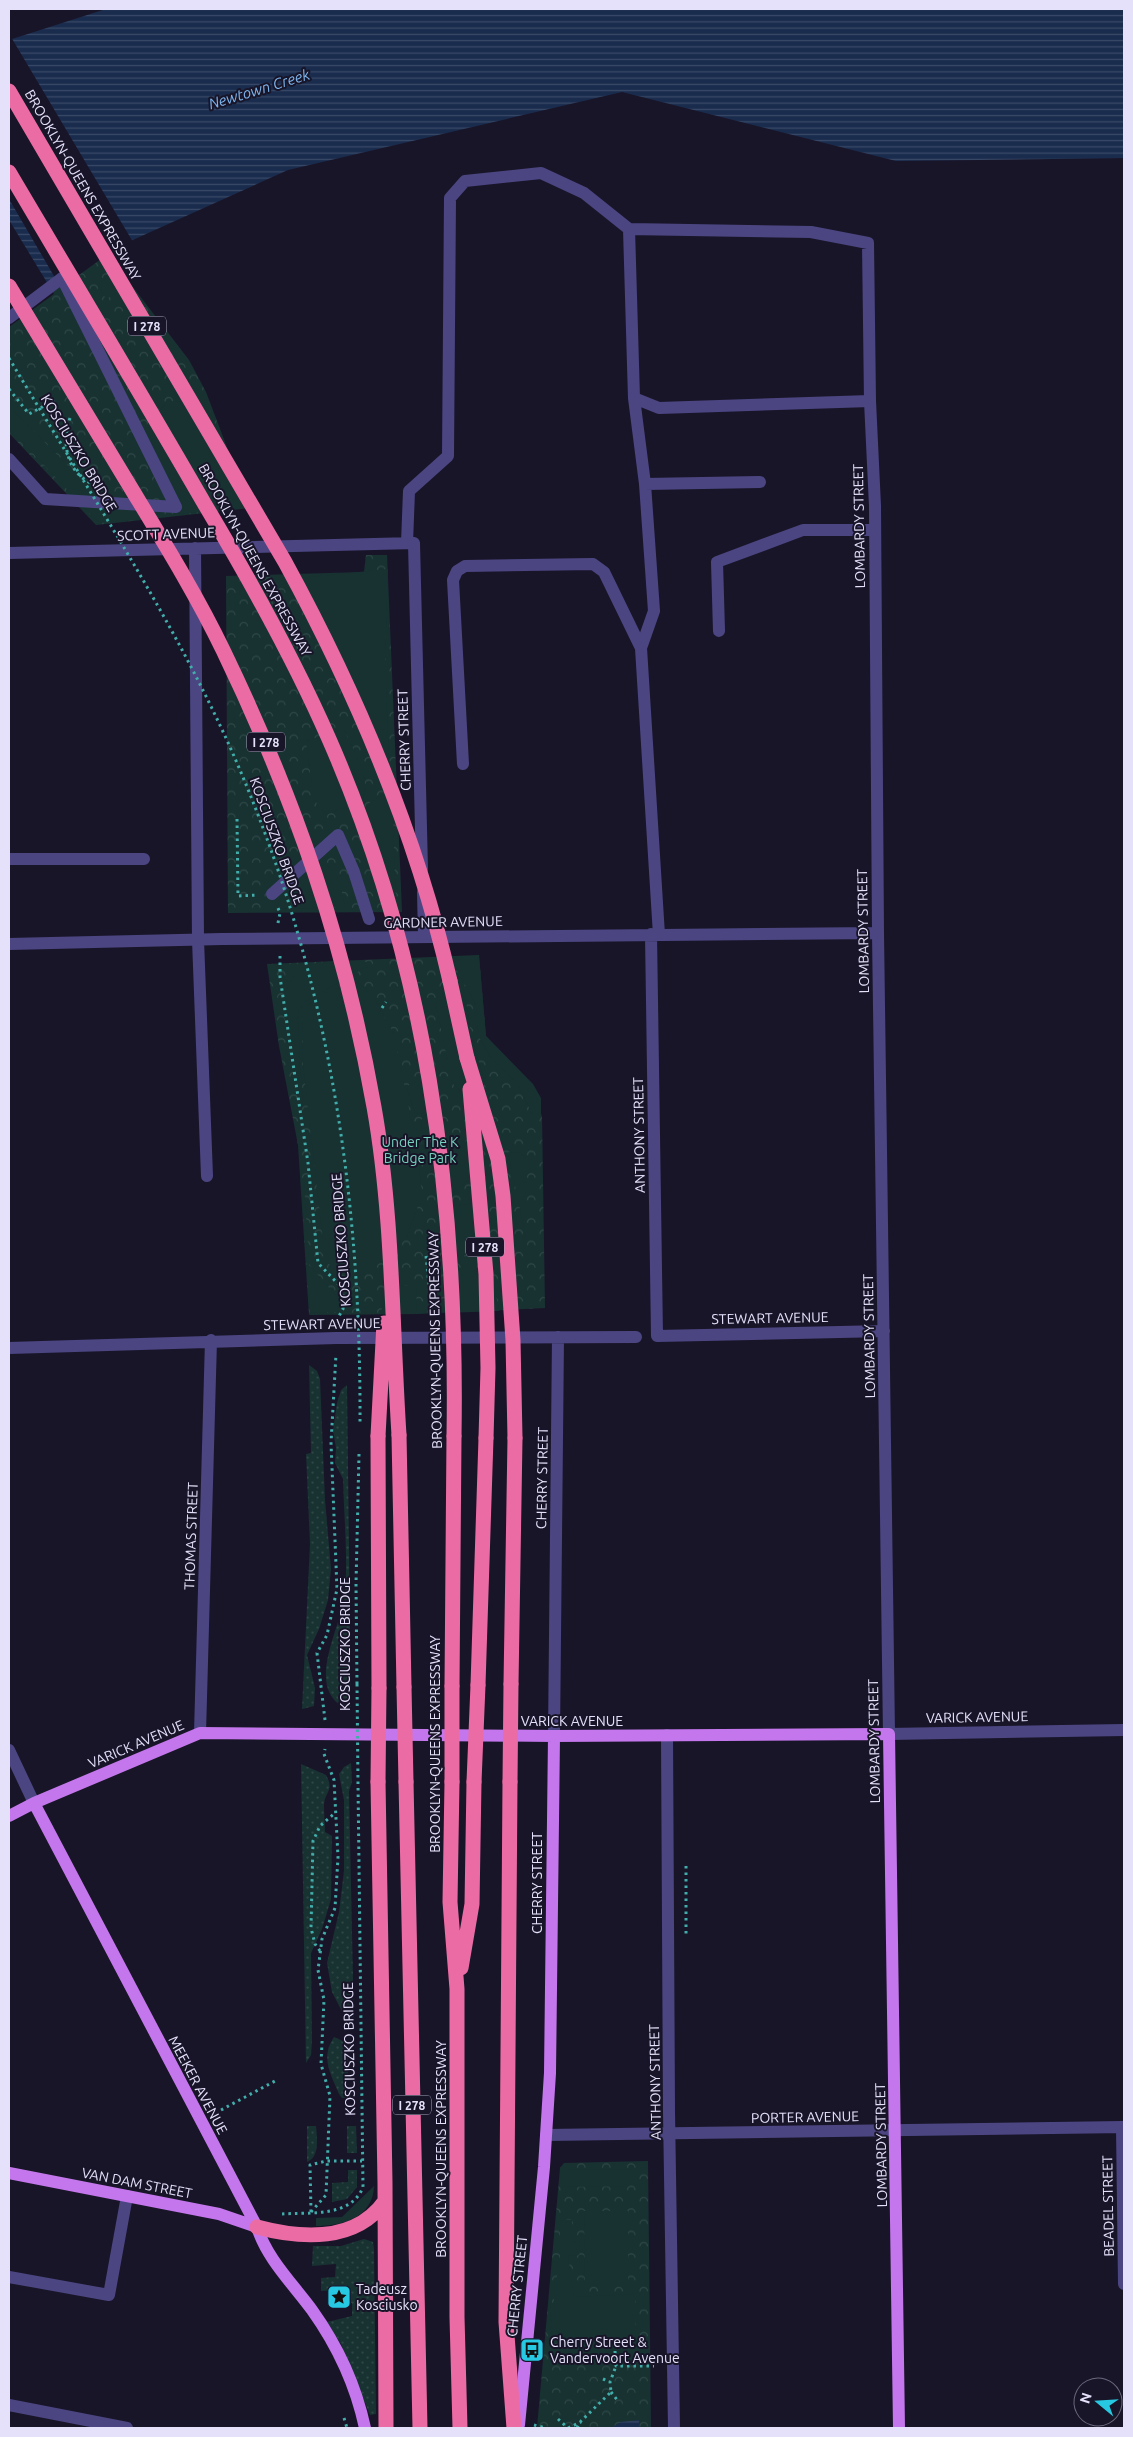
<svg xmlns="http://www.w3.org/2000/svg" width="1133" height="2437" font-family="Ubuntu,sans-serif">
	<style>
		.grass { fill: url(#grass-dots) }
		.park { fill: url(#park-crowns) }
		.garden { fill: #183232 }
		.water { fill: url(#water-rules) }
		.pier { fill: #191529 }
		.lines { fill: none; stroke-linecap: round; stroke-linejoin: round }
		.path { stroke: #42aeab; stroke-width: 3; stroke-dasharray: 2.5 4; stroke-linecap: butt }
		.minor { stroke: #4b4682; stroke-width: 12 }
		.major { stroke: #c477ec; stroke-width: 12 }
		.highway { stroke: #eb6ca4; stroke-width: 15 }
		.path-bridge { stroke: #42aeab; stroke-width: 3; stroke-dasharray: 2.5 4; stroke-linecap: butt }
		.highway-bridge { stroke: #eb6ca4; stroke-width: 15 }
		.labels { text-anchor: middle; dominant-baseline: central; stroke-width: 4; stroke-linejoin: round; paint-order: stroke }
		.shield { fill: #191529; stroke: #a8a4bc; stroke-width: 1 }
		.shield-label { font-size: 12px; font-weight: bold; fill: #e5e1fb }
		.street-label { font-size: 14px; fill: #e5e1fb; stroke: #191529 }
		.park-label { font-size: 14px; fill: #75d2be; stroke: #191529 }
		.poi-label { font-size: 14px; fill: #e5e1fb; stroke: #191529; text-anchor: start }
		.water-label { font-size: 15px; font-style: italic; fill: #7db5ed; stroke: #191529 }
	</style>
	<defs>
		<pattern id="grass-dots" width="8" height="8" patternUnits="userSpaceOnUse" patternTransform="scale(1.25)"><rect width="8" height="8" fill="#183232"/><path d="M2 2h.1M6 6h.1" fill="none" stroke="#2e4646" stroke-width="1.8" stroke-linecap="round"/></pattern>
		<pattern id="park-crowns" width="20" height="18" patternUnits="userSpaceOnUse" patternTransform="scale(1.25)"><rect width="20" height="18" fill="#183232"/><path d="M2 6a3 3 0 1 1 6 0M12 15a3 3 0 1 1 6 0" fill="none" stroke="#2e4646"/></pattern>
		<pattern id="water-rules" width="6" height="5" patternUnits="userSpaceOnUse" patternTransform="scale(1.25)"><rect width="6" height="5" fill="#192c4e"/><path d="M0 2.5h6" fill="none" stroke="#3a4a68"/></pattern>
	</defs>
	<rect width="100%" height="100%" fill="#191529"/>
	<path class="grass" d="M 309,1365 L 317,1371 L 320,1379 L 325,1500 L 331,1569 L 328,1600 L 319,1629 L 307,1655 L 315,1688 L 314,1706 L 302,1709 L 310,1544 L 306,1454 L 311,1453 Z
		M 347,1385 L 351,1710 C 300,1693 342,1627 345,1594 C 348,1557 344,1517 343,1479 L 335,1463 L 336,1448 L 333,1430 L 337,1403 L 341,1390 Z
		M 351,1763 L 352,1782 L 349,1791 L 354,2028 L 347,2021 L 332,1992 L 327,1963 L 339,1912 L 344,1871 L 344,1800 L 339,1774 L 344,1767 Z
		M 301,1764 L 326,1775 C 335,1791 324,1792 324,1806 C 324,1815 325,1824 325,1832 L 332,1836 L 331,1899 L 322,1929 L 311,1953 L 312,2041 L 311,2055 L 306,2063 Z
		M 334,2037 L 347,2043 L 348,2050 L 348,2095 L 345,2098 L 342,2098 L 339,2094 C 331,2074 320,2058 334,2037 Z
		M 307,2126 L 316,2126 C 317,2138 320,2157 307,2162 Z
		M 347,2126 L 356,2126 L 357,2153 L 347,2153 Z
		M 348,2170 L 357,2170 L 357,2187 L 347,2199 L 332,2202 L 332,2183 L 348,2182 Z
		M 364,2239 L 373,2242 L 374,2249 L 376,2414 L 370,2415 L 341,2344 L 327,2322 L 352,2316 L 352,2303 L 337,2304 L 338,2290 L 321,2291 L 321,2278 L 335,2277 L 336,2264 L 312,2266 L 313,2246 L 341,2246 Z"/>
	<path class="park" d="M 106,252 L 189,360 L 206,392 L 250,508 L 96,525 L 9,433 L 9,324 Z
		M 366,555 L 387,555 L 402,912 L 228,913 L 226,576 L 364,572 Z
		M 479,955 L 486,1036 L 534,1088 L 542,1117 L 545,1308 L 417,1314 L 309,1315 L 298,1145 L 279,1046 L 267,964 Z
		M 648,2161 L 651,2428 L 537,2428 L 560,2168 L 564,2163 Z"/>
	<path class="garden" d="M 116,272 L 128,286 L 106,299 L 98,284 Z
		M 206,400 L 246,507 L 221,511 L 175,514 L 150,435 L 153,417 L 167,402 Z
		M 9,406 L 67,465 L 146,519 L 99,523 L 9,428 Z
		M 388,569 L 385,658 L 389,763 L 290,579 Z
		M 291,606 L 302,625 L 288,629 L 285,607 Z
		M 344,729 C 352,750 373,779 362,800 L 328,814 L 318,808 L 312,786 L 306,741 Z
		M 392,790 L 396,905 L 367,812 L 369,803 Z
		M 316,863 C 339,863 341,889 345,907 L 274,909 L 307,866 Z
		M 464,957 L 479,957 L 486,1036 L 533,1084 L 541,1098 L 541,1113 L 533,1116 L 517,1083 L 491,1058 L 479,1037 L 474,1001 L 453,963 Z
		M 342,960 L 366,962 L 368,966 L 305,1002 L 298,1011 L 300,1067 L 303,1097 L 302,1104 L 298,1100 L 281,998 L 296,973 L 316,963 Z
		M 358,982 L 373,996 L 394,1034 L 417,1149 L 422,1195 L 406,1238 L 366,1274 L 348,1278 L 329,1264 L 323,1240 L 303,1066 L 302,1013 C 312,995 339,987 358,982 Z
		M 449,989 L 459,994 L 466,1001 L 471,1036 L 485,1082 L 482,1094 L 467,1097 L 452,1083 L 436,1004 Z
		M 414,1082 L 419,1086 L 426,1104 L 423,1114 L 415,1113 L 407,1090 L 410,1083 Z
		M 429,1111 L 439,1141 L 429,1159 L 422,1143 L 421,1120 Z
		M 449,1140 L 475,1142 L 476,1173 L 453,1193 L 439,1173 Z
		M 508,1152 L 521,1153 L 526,1159 L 526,1238 Z
		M 304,1184 L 309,1265 L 339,1299 L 338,1312 L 310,1313 L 301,1185 Z
		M 475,1203 L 479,1245 L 468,1256 L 447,1249 L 439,1218 L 455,1206 Z
		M 476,1271 C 493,1285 496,1289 499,1311 L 445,1313 C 450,1291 450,1275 476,1271 Z
		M 416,1285 L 417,1314 L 381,1314 L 385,1287 Z
		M 630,2169 L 630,2186 L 562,2187 L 562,2170 Z
		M 374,2186 C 373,2218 342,2226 316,2226 L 316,2218 L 342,2217 Z
		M 584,2211 L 628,2211 L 628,2284 L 585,2284 Z
		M 560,2220 L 572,2220 L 572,2242 L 580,2241 L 579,2255 L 568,2256 L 574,2297 L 635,2294 L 635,2345 C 618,2351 573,2361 560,2346 L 557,2334 L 552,2334 L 550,2307 L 554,2306 L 554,2279 L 557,2278 L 557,2264 L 560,2264 Z"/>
	<path class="water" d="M 106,9 L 1124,9 L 1124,158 L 896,161 L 622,92 L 288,170 L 106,252 L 9,324 L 9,40 Z
		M 639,2420 L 639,2428 L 611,2428 L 621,2422 Z"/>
	<path class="pier" d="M 11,37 L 133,242 L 108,254 L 61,288 L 9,199 L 9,38 Z
		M 9,220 L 54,294 L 9,327 Z"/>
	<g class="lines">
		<path class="path" d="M 9,389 L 29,414 L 57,399
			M 70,418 C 61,445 67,474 95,485
			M 237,819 L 238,896 L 258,895
			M 278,923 L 280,913 L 278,908
			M 280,956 L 280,977 L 308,1163 L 318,1263 L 343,1289 L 343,1309 L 335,1323
			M 382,1008 L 386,1002
			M 426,1256 L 433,1322
			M 357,1684 L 356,1584 L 359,1454
			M 325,1720 L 317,1653 L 327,1635 L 337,1589 L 331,1443 L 336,1354
			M 686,1866 L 686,1937
			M 320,1951 L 315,1944 L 311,1928 L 313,1841 L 320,1826 L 335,1813
			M 221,2110 L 275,2081
			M 311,2212 L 326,2195 L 330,2096 L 321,2064 L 324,2000 L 318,1970 L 322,1939 L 335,1908 L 338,1857 L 334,1780 L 324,1754 L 325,1749
			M 311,2212 L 310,2165 L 326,2161 L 362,2161
			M 282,2214 C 309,2212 351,2218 363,2187 L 358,1784
			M 615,2351 L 616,2366 L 654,2366
			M 603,2379 L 610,2382
			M 611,2392 L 618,2401
			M 344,2418 L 347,2428
			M 558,2419 L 568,2428
			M 534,2425 L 546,2428
			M 568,2428 L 581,2422
			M 577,2428 L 581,2421 L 611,2392 L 610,2382 L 616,2366"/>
		<path class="minor" d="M 9,318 L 62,278 L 176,507 L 45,499 L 9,459
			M 634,398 L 645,484 L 654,611 L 641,648
			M 870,401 L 659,408 L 634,398 L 629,229 L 811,232 L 868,243 L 870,401 L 875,506 L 878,933 L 889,1734 L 1124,1730
			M 645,484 L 760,482
			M 407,543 L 409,491 L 448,456 L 450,198 L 465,181 L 541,173 L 584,193 L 629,229
			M 195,548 L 198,940 L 207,1176
			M 9,553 L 414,543 L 422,869
			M 719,631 L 717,562 L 803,530 L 875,530
			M 463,764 L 453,580 L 457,571 L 465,566 L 593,564 L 604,572 L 641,648 L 659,935
			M 9,859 L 144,859
			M 423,892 L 424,937
			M 272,894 L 338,835 L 354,872 L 369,919
			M 651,934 L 657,1336 L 884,1331
			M 9,944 L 222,939 L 878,933
			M 9,1348 L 336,1338 L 636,1337
			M 200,1733 L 211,1340
			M 667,1735 L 669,2112 L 674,2428
			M 554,1736 L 558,1337
			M 9,1750 L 34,1803
			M 1122,2127 L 1124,2284
			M 546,2135 L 1124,2127
			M 9,2277 L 109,2295 L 127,2196
			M 9,2405 L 127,2428"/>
		<path class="major" d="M 34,1803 L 257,2227 C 267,2259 293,2284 312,2310 C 337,2345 356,2386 365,2428
			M 9,1816 L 34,1803 L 200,1733 L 554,1736 L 889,1734 L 899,2428
			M 9,2173 L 219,2214 L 257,2227
			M 519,2425 L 544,2167 L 550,2073 L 554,1736"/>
		<path class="highway" d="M 450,981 L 467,1058
			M 399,1435 L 404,1687
			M 378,1436 L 379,1688
			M 511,1684 L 515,1438
			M 478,1685 L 486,1438
			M 452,1686 L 454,1436
			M 378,1782 L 385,2183 L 386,2428
			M 406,1782 L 420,2428
			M 452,1782 L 450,1902 L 457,1989 L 457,2317 L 460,2428
			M 510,1782 L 506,2322 L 514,2428
			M 461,1968 L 472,1904 L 474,1782
			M 257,2227 C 302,2239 356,2242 385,2201"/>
		<path class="path-bridge" d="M 9,358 C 85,486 169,611 230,747 C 327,966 361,1186 360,1423
			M 357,1684 L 358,1784"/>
		<path class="highway-bridge" d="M 9,91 L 285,562 C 357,694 416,833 450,981
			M 9,172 C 74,282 140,392 204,503 C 250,580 293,657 329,739 C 426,960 458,1197 454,1436
			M 9,286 C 50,355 92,424 134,493 C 165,544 197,596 223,650 C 295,799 345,943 374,1107 C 393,1214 392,1327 399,1435
			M 467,1058 L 498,1159 L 503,1196 L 513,1340 L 515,1438
			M 470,1089 L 486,1274 L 488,1368 L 486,1438
			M 378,1436 L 384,1323
			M 404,1687 L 406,1782
			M 378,1782 L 379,1688
			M 452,1782 L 452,1686
			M 474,1782 L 478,1685
			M 510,1782 L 511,1684"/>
	</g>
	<defs>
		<g id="sight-square" transform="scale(1.25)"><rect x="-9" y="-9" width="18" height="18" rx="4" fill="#27c8e1" stroke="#191529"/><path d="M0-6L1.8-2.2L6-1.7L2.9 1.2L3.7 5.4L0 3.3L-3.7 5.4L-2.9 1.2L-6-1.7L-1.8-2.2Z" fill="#111"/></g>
		<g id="bus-square" transform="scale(1.25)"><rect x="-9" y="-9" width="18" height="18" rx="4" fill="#27c8e1" stroke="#191529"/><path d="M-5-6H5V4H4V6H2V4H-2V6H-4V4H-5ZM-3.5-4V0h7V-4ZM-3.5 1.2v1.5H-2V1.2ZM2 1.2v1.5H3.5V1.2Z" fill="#111"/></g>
	</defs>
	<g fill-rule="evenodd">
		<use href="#sight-square" x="339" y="2297"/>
		<use href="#bus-square" x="532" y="2350"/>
	</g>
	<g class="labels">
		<g class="shield">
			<rect x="128" y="316.5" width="38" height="19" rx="4"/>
			<rect x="247" y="732.5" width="38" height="19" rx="4"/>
			<rect x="466" y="1237.5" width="38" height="19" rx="4"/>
			<rect x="393" y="2095.5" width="38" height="19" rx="4"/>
		</g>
		<g class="shield-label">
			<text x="147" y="326">I 278</text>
			<text x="266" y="742">I 278</text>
			<text x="485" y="1247">I 278</text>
			<text x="412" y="2105">I 278</text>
		</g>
		<g class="street-label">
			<text transform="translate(83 185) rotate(60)">BROOKLYN-QUEENS EXPRESSWAY</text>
			<text transform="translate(79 453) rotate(59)">KOSCIUSZKO BRIDGE</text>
			<text transform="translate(859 526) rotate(-91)">LOMBARDY STREET</text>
			<text transform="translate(166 534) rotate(-2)">SCOTT AVENUE</text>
			<text transform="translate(255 560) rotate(61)">BROOKLYN-QUEENS EXPRESSWAY</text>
			<text transform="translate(404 740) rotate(-92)">CHERRY STREET</text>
			<text transform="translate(277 841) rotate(70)">KOSCIUSZKO BRIDGE</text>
			<text transform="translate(443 922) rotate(-1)">GARDNER AVENUE</text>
			<text transform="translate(863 931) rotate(-91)">LOMBARDY STREET</text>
			<text transform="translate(639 1135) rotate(-91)">ANTHONY STREET</text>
			<text transform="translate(341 1240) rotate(-94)">KOSCIUSZKO BRIDGE</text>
			<text transform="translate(770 1318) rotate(-1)">STEWART AVENUE</text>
			<text transform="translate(322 1324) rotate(-1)">STEWART AVENUE</text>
			<text transform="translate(869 1336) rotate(-91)">LOMBARDY STREET</text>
			<text transform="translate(435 1340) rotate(-91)">BROOKLYN-QUEENS EXPRESSWAY</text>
			<text transform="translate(542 1478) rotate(-89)">CHERRY STREET</text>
			<text transform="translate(191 1536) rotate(-88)">THOMAS STREET</text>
			<text transform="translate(345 1644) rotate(-90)">KOSCIUSZKO BRIDGE</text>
			<text transform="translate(977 1717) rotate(-1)">VARICK AVENUE</text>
			<text x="572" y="1721">VARICK AVENUE</text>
			<text transform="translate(874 1741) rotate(-91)">LOMBARDY STREET</text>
			<text transform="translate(136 1744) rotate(-23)">VARICK AVENUE</text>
			<text transform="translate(435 1744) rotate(-90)">BROOKLYN-QUEENS EXPRESSWAY</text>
			<text transform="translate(537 1883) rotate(-90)">CHERRY STREET</text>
			<text transform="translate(349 2049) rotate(-91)">KOSCIUSZKO BRIDGE</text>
			<text transform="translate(655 2082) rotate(-91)">ANTHONY STREET</text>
			<text transform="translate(198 2085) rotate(62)">MEEKER AVENUE</text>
			<text transform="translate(805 2117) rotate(-1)">PORTER AVENUE</text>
			<text transform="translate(881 2145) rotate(-91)">LOMBARDY STREET</text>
			<text transform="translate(441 2149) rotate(-90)">BROOKLYN-QUEENS EXPRESSWAY</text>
			<text transform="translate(137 2183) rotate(11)">VAN DAM STREET</text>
			<text transform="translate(1108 2206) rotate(-91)">BEADEL STREET</text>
			<text transform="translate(517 2286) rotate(-84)">CHERRY STREET</text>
		</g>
		<g class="park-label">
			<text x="420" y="1142">Under The K<tspan x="420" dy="16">Bridge Park</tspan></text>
		</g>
		<g class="poi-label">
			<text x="356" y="2289">Tadeusz<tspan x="356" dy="16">Kosciusko</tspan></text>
			<text x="550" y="2342">Cherry Street &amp;<tspan x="550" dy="16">Vandervoort Avenue</tspan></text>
		</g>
		<g class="water-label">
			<text transform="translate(259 89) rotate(-17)">Newtown Creek</text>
		</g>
	</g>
	<rect width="1133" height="2437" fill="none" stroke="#e5e1fb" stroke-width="20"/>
	<g transform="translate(1098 2402) rotate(288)"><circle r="24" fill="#191529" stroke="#6b677d"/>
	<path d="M0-4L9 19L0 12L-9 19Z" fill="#27c8e1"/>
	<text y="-8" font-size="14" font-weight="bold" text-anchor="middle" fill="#e5e1fb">N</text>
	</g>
</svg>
